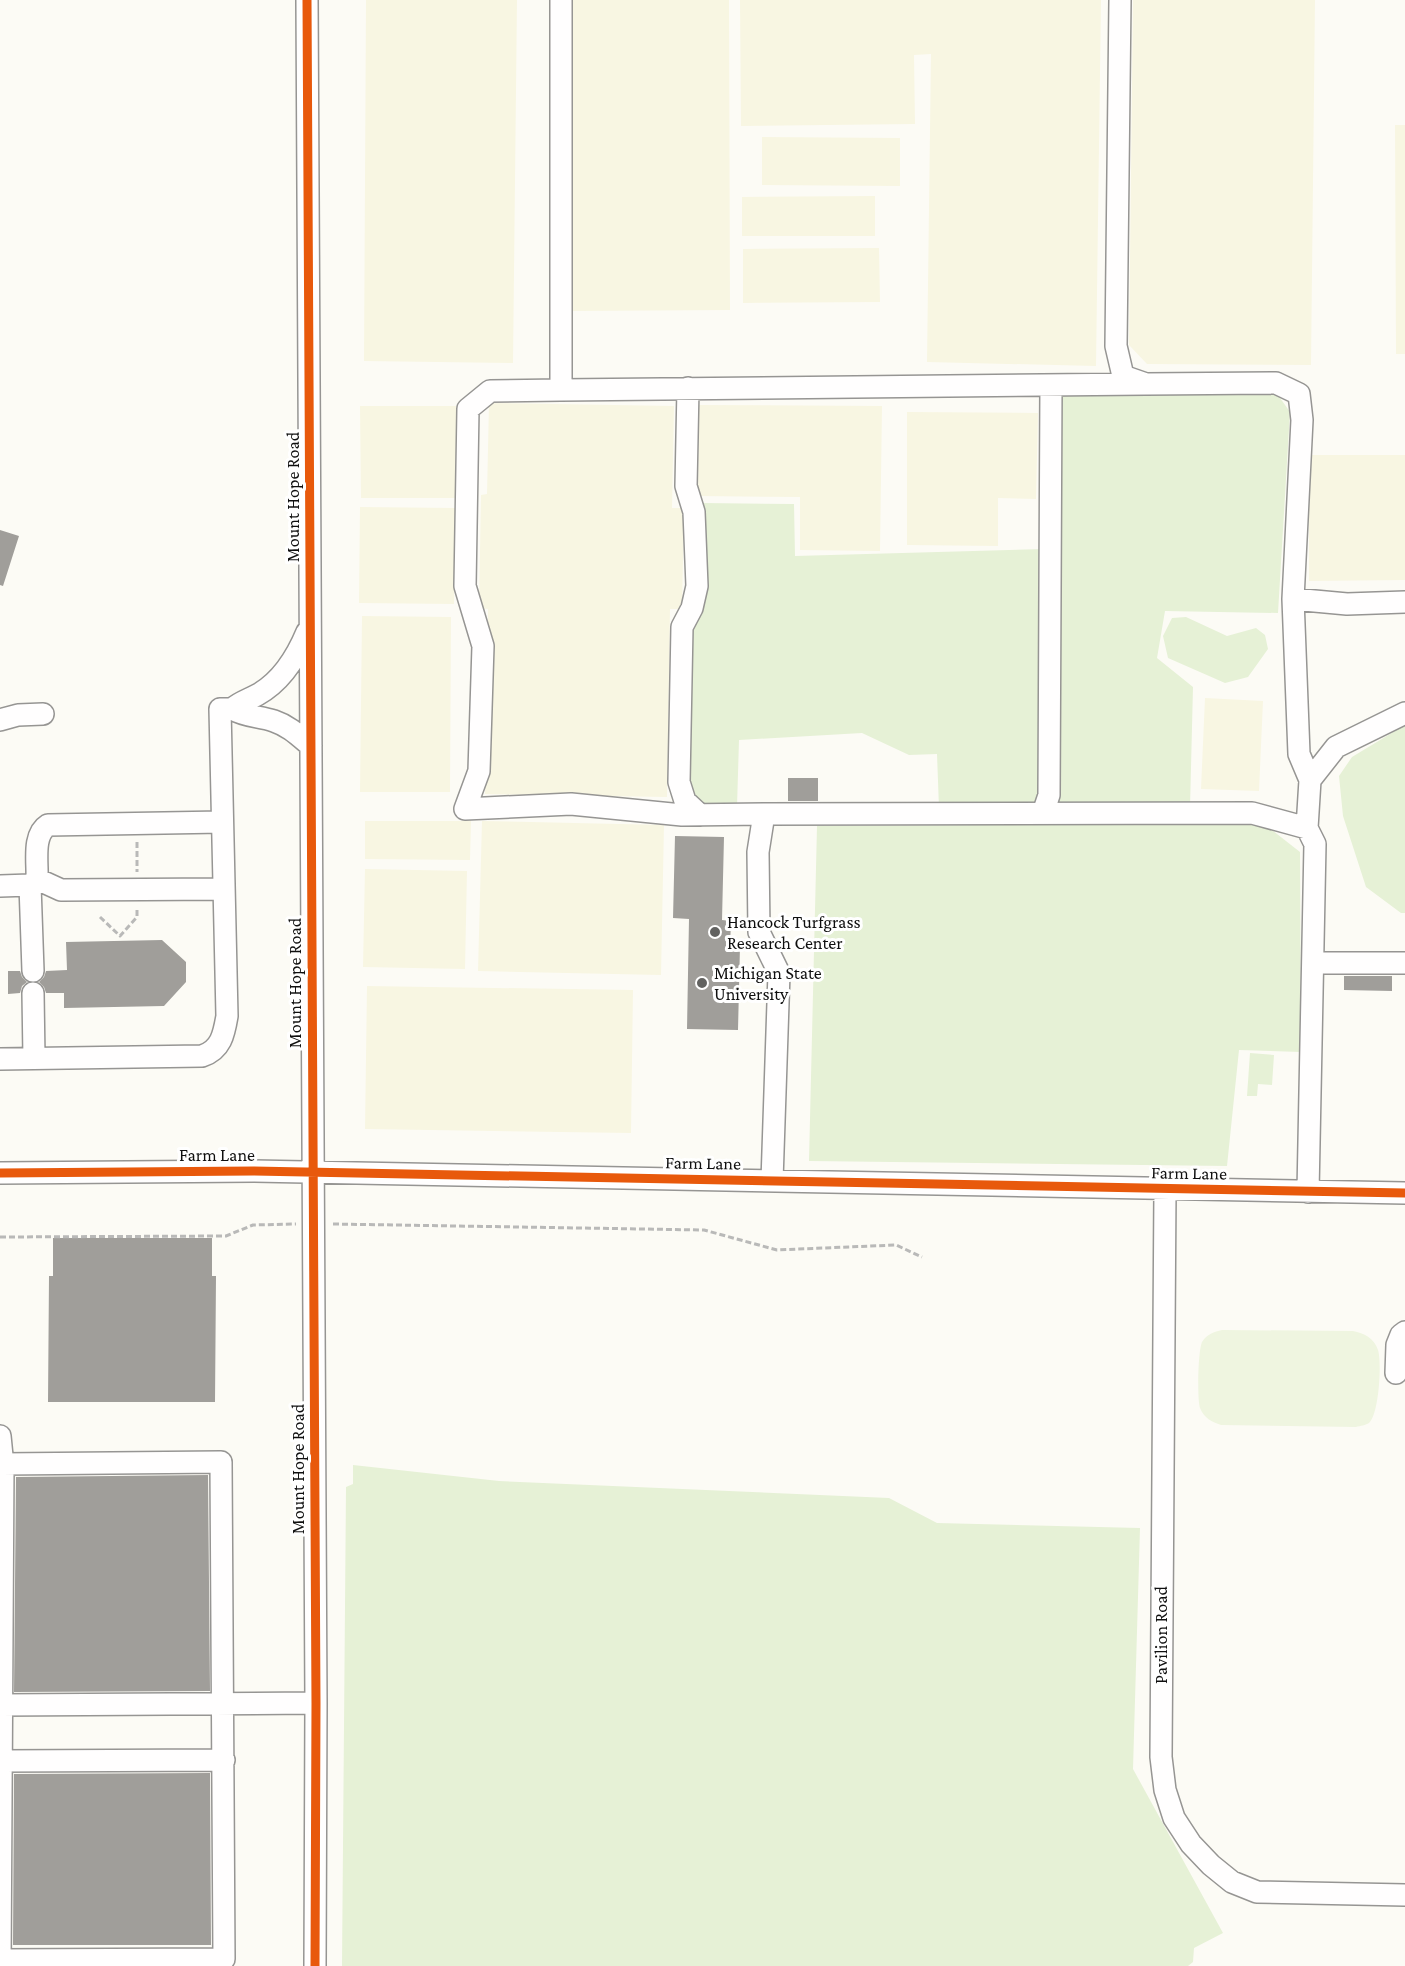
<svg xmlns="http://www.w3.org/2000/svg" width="1405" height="1966" font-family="'Crimson Pro',serif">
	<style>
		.farmland { fill: #f8f6e2 }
		.green { fill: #e6f1d6 }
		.pitch { fill: #eff5e0 }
		.building { fill: #a09e9a }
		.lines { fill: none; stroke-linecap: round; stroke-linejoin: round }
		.minor-casing { stroke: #969593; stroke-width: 24 }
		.path { stroke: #b9b9b8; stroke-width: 3; stroke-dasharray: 6 3; stroke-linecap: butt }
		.minor { stroke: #fffefe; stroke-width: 21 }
		.cycleway-casing { stroke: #fff; stroke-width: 13 }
		.cycleway { stroke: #e8590c; stroke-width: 9 }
		.poi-dot { fill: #626260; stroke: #fff; stroke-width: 2 }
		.labels { text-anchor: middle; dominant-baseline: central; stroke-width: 6; stroke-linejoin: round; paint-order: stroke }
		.street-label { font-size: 18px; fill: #0f0f0f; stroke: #fff }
		.poi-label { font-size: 18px; fill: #0f0f0f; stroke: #fff; text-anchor: start }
	</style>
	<rect width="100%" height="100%" fill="#fcfbf5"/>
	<path class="farmland" d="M 366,0 L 517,0 L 513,363 L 364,361 Z
		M 570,0 L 729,0 L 730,310 L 570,311 Z
		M 740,0 L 1101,0 L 1096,366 L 927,362 L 931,54 L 914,55 L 915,124 L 741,126 Z
		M 1133,0 L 1315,0 L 1311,365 L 1147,364 L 1129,345 Z
		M 1395,125 L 1405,125 L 1405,354 L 1396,354 Z
		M 762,137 L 900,138 L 900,186 L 762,185 Z
		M 875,196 L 875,236 L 742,236 L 742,197 Z
		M 879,248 L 880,302 L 743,303 L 743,249 Z
		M 489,403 L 674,406 L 672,508 L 684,508 L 682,609 L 670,609 L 667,797 L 485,794 L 488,609 L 479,608 L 481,495 L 487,494 Z
		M 699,405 L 882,406 L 880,551 L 800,550 L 800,497 L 698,496 Z
		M 360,406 L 456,406 L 456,498 L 361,498 Z
		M 907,412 L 1038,413 L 1036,499 L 998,498 L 998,546 L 907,545 Z
		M 1309,455 L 1405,455 L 1405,580 L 1309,581 Z
		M 360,507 L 455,508 L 454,604 L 359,603 Z
		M 362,616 L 451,617 L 450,792 L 360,792 Z
		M 1205,698 L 1263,701 L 1259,791 L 1201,789 Z
		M 365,821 L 471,821 L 470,860 L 365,859 Z
		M 482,821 L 664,825 L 661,975 L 478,971 Z
		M 365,869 L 467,871 L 465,969 L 363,967 Z
		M 367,986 L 633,990 L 631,1133 L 365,1129 Z"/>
	<path class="green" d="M 1273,388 L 1290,412 L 1278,613 L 1165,611 L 1157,658 L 1193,687 L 1190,808 L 1051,809 L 1055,390 Z
		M 702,503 L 794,504 L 795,556 L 1045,549 L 1041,808 L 939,808 L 937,754 L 909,755 L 862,733 L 739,740 L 737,807 L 699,808 L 688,795 L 688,631 Z
		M 1186,617 L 1227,636 L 1256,628 L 1265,635 L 1268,649 L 1248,677 L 1225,683 L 1168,658 L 1163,636 L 1172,618 Z
		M 1405,725 L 1405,913 L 1401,913 L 1366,887 L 1343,816 L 1339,776 L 1352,757 Z
		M 1263,823 L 1300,852 L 1301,1052 L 1239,1050 L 1227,1166 L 809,1161 L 817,826 Z
		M 1250,1053 L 1274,1055 L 1272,1085 L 1258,1084 L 1257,1096 L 1247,1096 Z
		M 353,1465 L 499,1481 L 889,1498 L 937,1523 L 1140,1528 L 1133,1769 L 1223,1933 L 1194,1948 L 1193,1962 L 1188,1966 L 342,1966 L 346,1487 L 353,1484 Z"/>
	<path class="pitch" d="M 1222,1330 L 1353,1331 C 1364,1333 1374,1338 1378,1350 C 1382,1362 1379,1415 1369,1423 C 1366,1425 1360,1426 1356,1427 L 1221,1425 C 1212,1422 1204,1418 1200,1408 C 1197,1399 1198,1351 1202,1342 C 1207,1334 1214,1332 1222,1330 Z"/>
	<path class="building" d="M 0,530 L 19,536 L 3,586 L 0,585 Z
		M 788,778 L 818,778 L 818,801 L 788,801 Z
		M 675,836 L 724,837 L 722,920 L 731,921 L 730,946 L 740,946 L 738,1030 L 687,1029 L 689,919 L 673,918 Z
		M 162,940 L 186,962 L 186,982 L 164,1006 L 64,1008 L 64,993 L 46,993 L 44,987 L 39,982 L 44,977 L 46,971 L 67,970 L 66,942 Z
		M 8,971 L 20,971 L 22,977 L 27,982 L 22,986 L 20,993 L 8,994 Z
		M 1344,976 L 1392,976 L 1392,991 L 1344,990 Z
		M 53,1238 L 212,1238 L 212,1276 L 216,1276 L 215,1402 L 48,1402 L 49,1276 L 53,1276 Z
		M 208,1475 L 210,1691 L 14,1692 L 16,1477 Z
		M 210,1773 L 211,1945 L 13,1945 L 14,1774 Z"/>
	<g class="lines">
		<g class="minor-casing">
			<path id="minor" d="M 307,0 L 316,1703 L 315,1966
				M 561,0 L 561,390 L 1146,384
				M 1120,0 L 1116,346 L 1123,376 L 1146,384 L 1276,383 L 1299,394 L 1302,420 L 1293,599 L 1299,754 L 1310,780
				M 688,388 L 686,486 L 694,512 L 697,586 L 692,608 L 682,627 L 679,782 L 685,801 L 700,815
				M 561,390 L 490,391 L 468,409 L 465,586 L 483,646 L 479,771 L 465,809 L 571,804 L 682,815 L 764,814 L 758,852 L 759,932 L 779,973 L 772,1181
				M 1293,599 L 1347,604 L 1405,602
				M 307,632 C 297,656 281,682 257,695 C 248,700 240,702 232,709 C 246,717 259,716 274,721 C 289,726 299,736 311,746
				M 0,720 L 18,715 L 43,714
				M 1043,813 L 1049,795 L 1051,385
				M 764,814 L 1252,813 L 1307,828
				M 37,879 L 61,890 L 224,889
				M 30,885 L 33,971
				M 0,886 L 30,885 L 37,879 C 38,863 32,835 48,825 L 222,822
				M 1313,963 L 1405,963
				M 33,993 L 34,1058
				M 0,1059 L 202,1056 C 221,1050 224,1034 227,1016 L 220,709 L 232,709
				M 0,1173 L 254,1171 L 1405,1193
				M 1165,1190 L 1161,1757 L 1165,1790 L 1174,1818 L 1191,1844 L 1211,1865 L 1232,1882 L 1257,1892 L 1405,1895
				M 1308,1192 L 1315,844 L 1307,828 L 1310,780 L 1336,747 L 1405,713
				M 1396,1373 L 1397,1345 L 1401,1335 L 1405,1332
				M 0,1436 L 3,1466 L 0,1966
				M 0,1705 L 316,1703
				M 1,1761 L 224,1760
				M 0,1960 L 224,1959 L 221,1462 L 2,1464"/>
		</g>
		<path class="path" d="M 137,842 L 137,872
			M 100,917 L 120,936 L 137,917 L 137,908
			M 333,1224 L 704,1230 L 777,1250 L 896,1245 L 922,1257
			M 0,1237 L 226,1236 L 253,1225 L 296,1224"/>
		<use href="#minor" class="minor"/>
		<g class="cycleway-casing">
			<path id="cycleway" d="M 307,0 L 316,1703 L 315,1966
				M 0,1173 L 254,1171 L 1405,1193"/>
		</g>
		<use href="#cycleway" class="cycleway"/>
	</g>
	<g class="poi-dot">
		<circle cx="715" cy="932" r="6"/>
		<circle cx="702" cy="983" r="6"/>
	</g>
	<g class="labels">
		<g class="street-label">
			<text transform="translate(293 497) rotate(-90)">Mount Hope Road</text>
			<text transform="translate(295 983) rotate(-90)">Mount Hope Road</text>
			<text x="217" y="1155">Farm Lane</text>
			<text transform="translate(703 1163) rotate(1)">Farm Lane</text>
			<text transform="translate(1189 1173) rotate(1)">Farm Lane</text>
			<text transform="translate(298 1469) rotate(-90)">Mount Hope Road</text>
			<text transform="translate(1161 1635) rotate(-90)">Pavilion Road</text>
		</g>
		<g class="poi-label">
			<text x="727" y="922">Hancock Turfgrass<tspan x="727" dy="21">Research Center</tspan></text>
			<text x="714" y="973">Michigan State<tspan x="714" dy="21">University</tspan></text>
		</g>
	</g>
</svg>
